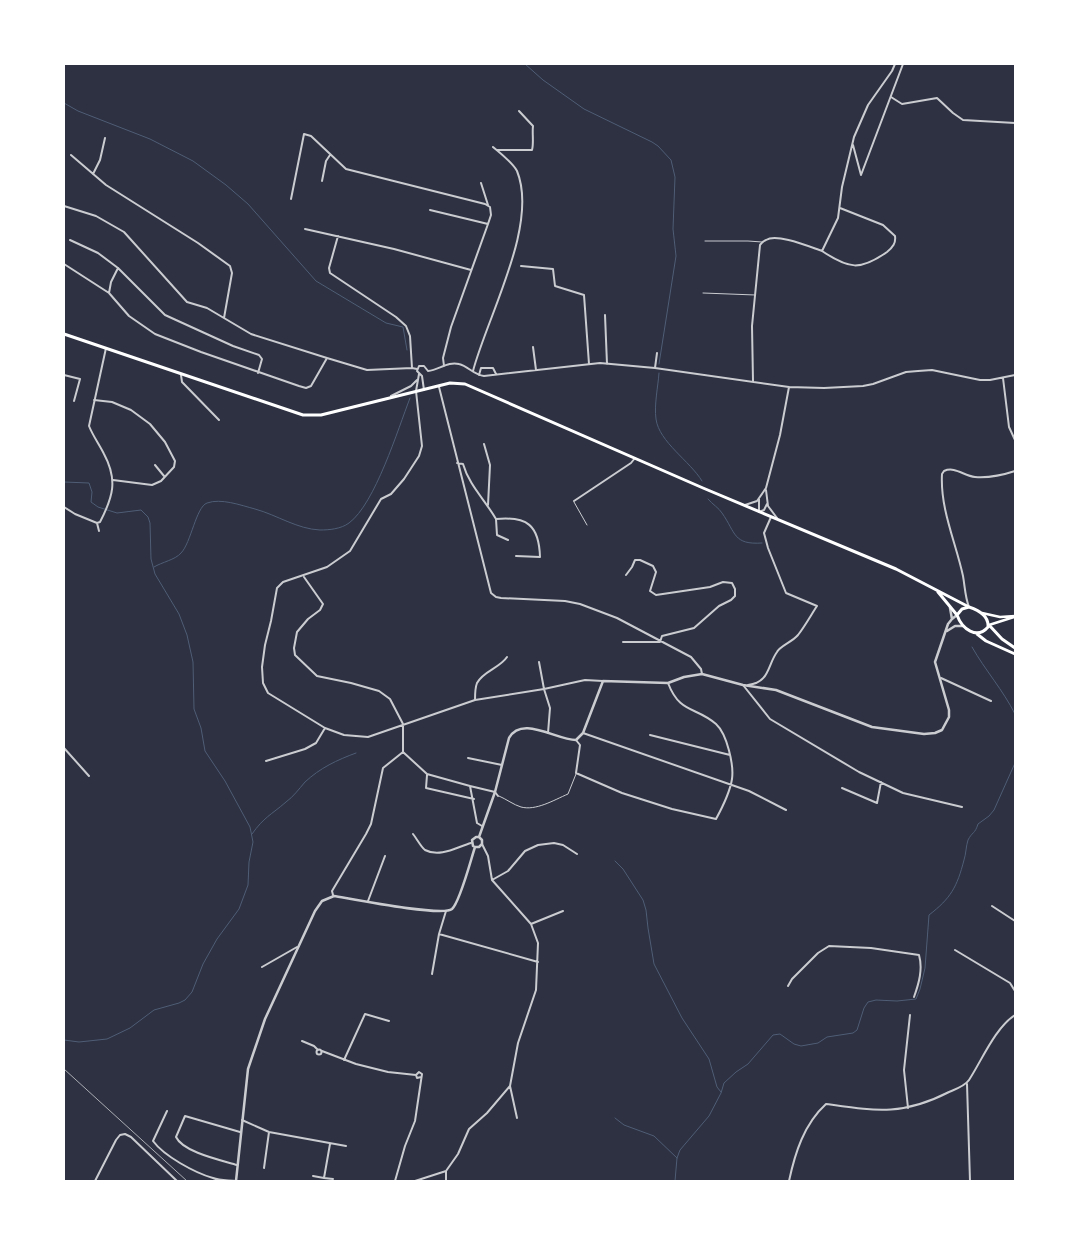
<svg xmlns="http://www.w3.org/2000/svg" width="1079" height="1245" font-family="'PT Sans',sans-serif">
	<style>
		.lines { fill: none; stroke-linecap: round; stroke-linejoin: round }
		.stream { stroke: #4f5d75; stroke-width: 1 }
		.service { stroke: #caccd0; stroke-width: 1 }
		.minor { stroke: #caccd0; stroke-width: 2 }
		.tertiary { stroke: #caccd0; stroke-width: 2.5 }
		.secondary { stroke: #fff; stroke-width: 2.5 }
		.primary { stroke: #fff; stroke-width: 3 }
		.rail { stroke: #abadb3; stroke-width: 1 }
	</style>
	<rect width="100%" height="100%" fill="#2d3142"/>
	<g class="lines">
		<path class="stream" d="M 525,64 L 543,80 L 584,109 L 652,142 L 658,146 L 671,160 L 675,177 L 673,229 L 676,256 L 659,364
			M 64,103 L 78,111 L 150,139 L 193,161 L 226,185 L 248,204 L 316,281 L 386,323 L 403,327 L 407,350
			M 659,373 C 658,387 654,405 656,419 C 659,442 690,461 702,481
			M 64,482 L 89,483 L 92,492 L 91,502 L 98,507 L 117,513 L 141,510 L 148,517 L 150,523 L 151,559 L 155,574 L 179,614 L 187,635 L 193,662 L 194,709 L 201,728 L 205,751 L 225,781 L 250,827 L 253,842 L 249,862 L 248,885 L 239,909 L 217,939 L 203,964 L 192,992 L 185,1000 L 179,1003 L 154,1010 L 130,1028 L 107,1039 L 79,1042 L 64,1040
			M 708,499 C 712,504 719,508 722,513 C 736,533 733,545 762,543
			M 154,567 C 162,562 175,560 181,553 C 191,543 196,507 207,503 C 221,498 240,505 255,509 C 277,515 297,529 320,530 C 329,530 341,529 349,523 C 375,504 398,429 410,398
			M 972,647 C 985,670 1003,690 1015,714
			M 252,834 C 264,817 271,815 286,802 C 293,797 299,789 305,782 C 320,768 337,760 356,753
			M 615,861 L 623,869 L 643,900 L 646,910 L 648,928 L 654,964 L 682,1018 L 709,1059 L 717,1087 L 721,1092
			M 615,1118 L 624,1125 L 654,1136 L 677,1158
			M 675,1181 L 677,1158 L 680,1150 L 709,1116 L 721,1093 L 724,1083 L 736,1072 L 748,1064 L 773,1035 L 780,1034 L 794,1044 L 801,1046 L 818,1043 L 827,1037 L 853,1033 L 857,1030 L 864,1008 L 868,1002 L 876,1000 L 897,1001 L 916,999 L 920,989 L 925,968 L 929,915 C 951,898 957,887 964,860 C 966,854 966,846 968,840 C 972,832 975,834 978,824 L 989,816 L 994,810 L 1015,763"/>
		<path class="service" d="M 705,241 L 748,241 L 762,242
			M 703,293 L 755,295
			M 574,502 L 587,525
			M 499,796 C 506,799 514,805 521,807 C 536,811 554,800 568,794 L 576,774"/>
		<path class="minor" d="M 891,97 L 902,104 L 937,98 L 953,113 L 963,120 L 1015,123
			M 853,145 L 861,175 L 903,64
			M 497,150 L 532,150 C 534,143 532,133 533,126 L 519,111
			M 71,155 L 106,185 L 198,243 L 230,266 L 232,273 L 224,318
			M 93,174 L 100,160 L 105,138
			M 322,181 L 326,161 L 330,155
			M 481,183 L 488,205
			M 291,199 L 304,134 L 311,136 L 346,169 L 485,204 L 490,207 L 491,215 L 488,224 L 451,327 L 443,358 L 444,366
			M 64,206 L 96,216 L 124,232 L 187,302 L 207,308 L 251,334 L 327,358
			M 430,210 L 488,224
			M 305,229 L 394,249 L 471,270
			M 338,236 L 329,268 L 330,273 L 396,317 L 406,326 L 410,336 L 412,368
			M 70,240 L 98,253 L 118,268 L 165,315 L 233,346 L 259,355 L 262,359 L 258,373
			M 822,251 C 849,269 860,271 887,252 C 893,247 896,243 895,236 L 883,225 L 840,208
			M 64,264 L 109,293 L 129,316 L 155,334 L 201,352 L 299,386 L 306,388 L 311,386 L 327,358 L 367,370 L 412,368 L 417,369
			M 521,266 L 553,269 L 555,286 L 584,295 L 589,364
			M 109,293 L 111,282 L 118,268
			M 605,315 L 607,364
			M 533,347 L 536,370
			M 655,368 L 657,353
			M 428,371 C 439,370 448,361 459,364 C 468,366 474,375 484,376 L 600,363 L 655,368 L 789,387 L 824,388 L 863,386 L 873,384 L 906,372 L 918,371 L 932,370 L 980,380 L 990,380 L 1015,375
			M 473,371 C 487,317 539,225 517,171 C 513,163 500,153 493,147
			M 419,374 L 416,391 L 422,446 L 419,456 L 404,479 L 391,494 L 381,499 L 350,551 L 327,567 L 283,582 L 277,588 L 271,621 L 265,645 L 262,667 L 263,683 L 268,693 L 325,728 L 344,735 L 368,737 L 475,700 L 544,689 L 585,680 L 603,681
			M 64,375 L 80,379 L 74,401
			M 181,375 L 182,382 L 219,420
			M 479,375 L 481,368 L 493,368 L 496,374
			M 422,376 L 417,371 L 419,366 L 424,366 L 428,371
			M 422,376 L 424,390
			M 1003,378 L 1009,427 L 1015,440
			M 753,381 L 752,326 L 760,245 C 762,243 763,241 766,240 C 777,233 810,247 822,251 L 838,218 L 842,187 L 854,137 L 868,105 L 892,71 L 895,64
			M 439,387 L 491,593 L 496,597 L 501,598 L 565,601 L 580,604 L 617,618 L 691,657 L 701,669 L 702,674
			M 391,396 L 411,386 L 417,380
			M 94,400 L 112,402 L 131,410 L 150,424 L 165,442 L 175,461 L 174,467 L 161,481 L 152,485 L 113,480
			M 484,444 L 490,465 L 488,505
			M 457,463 L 463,464 C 469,485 485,500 496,519 C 527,516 539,525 540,557 L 516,556
			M 155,465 L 164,476
			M 766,490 L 768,506 L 777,518
			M 759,499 L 759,512 L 764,510 L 767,504
			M 574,501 L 631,463 L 635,458
			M 745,505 L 757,501 L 766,488 L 780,435 L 789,387
			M 64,507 L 75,514 L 97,523 L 100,522 C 113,497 118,480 104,454 C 99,444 93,436 89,426 L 106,348
			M 496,519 L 497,535 L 508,540
			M 97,523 L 99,531
			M 304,577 L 323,604 L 320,610 L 308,619 L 297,632 L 294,648 L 295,655 L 317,676 L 351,683 L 379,691 L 390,699 L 403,724 L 403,752
			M 969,607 C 965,597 965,587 963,576 C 956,543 940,509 942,474 L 944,471 C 955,466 964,476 975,477 C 988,478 1003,475 1015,471
			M 623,642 L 660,642 L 662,636 L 694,628 L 719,606 L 731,600 L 735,596 L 735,589 L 732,583 L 723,582 L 710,587 L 656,595 L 650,591 L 656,572 L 653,566 L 640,560 L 635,560 L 632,567 L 626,575
			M 539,662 L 544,689 L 550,708 L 548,733
			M 941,678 L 991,701
			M 743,685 L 770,719 L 859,772 L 903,793 L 962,807
			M 748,685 C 770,682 767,666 777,652 C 780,646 792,642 798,635 C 805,626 811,615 817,606 L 786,593 L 768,548 L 764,533 L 771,517
			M 475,700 C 475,695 475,688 477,683 C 483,671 500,668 507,657
			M 583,733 L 749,791 L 786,810
			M 650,735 L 730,755
			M 576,740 L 580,745 L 576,773 L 622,793 L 672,809 L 716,819 C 722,808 730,792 732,779 C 734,765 727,734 716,724 C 695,706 680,714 668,683
			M 64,748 L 89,776
			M 403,752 L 427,774 L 470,786
			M 468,758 L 502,765
			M 266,761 L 305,749 L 316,743 L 325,728
			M 427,775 L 426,788 L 474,799
			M 842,788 L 877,803 L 881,782
			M 482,826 L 477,823 L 470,786 L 495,792 L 498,796
			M 413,834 C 417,839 421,847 425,850 C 440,858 457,847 471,843
			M 482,844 L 488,856 L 492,880 L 531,924 L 538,943 L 536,990 L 518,1043 L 510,1086 L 517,1118
			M 492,880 L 508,871 L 525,851 L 538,845 L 554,843 L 563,845 L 577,854
			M 333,895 L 332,891 L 366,834 L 371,824 L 383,768 L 403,752
			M 368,901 L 385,856
			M 992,906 L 1015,921
			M 531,924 L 563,911
			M 439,934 L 538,962
			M 955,950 L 1010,983 L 1015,991
			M 262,967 L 297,947
			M 432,974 L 439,934 L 446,911
			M 788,986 L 792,979 L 818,953 L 829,946 L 871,948 L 919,955 C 923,969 919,983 914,997
			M 302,1041 L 314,1046 L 318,1050
			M316.5 1052a2.5 2.5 0 1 1 5 0a2.5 2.5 0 1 1-5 0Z
			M 322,1051 L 356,1064 L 388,1072 L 416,1075 L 417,1078 L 421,1077
			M 344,1060 L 365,1014 L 389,1021
			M 967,1084 L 970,1181
			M 908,1108 L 904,1070 L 910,1015
			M 167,1111 L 153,1141 C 164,1156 195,1173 213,1178 C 220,1181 229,1180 236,1181
			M 242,1120 L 269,1132 L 346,1146
			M 237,1165 C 220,1160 183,1152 176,1137 L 185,1116 L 240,1132
			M 264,1168 L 269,1132
			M 313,1176 L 324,1178 L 330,1144
			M 324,1178 L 333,1179
			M 95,1181 L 116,1140 L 120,1135 L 125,1134 L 131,1137 L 177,1181
			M 395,1181 L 405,1146 L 415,1121 L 422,1074 L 419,1072 L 416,1075
			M 415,1181 L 446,1171
			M 446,1181 L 446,1171 L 458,1154 L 469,1129 L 487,1113 L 510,1086
			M 789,1181 C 795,1153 804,1124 826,1104 C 876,1111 902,1116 949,1092 C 956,1089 965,1086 969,1080 C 982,1060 995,1028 1015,1015"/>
		<path class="tertiary" d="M 950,608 L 952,619
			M 947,631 L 955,626 L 963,626
			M 479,837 L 495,792 L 509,738 C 522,715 556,740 576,740 L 583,733 L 603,681 L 668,683 L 684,677 L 702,674 L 743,685 L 776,690 L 872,727 L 924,734 L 935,733 L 942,730 L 949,717 L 949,710 L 935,662 L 948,624 L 952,619 L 957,615
			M 475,847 L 473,846 L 472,840 L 476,837 L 479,837
			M 475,847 L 479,847 L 482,844 L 482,840 L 479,837
			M 236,1181 L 248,1069 L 265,1019 L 315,911 L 322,901 L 334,896 C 352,899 442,917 452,909 C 460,902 471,859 475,847"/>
		<path class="secondary" d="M 982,613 L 1000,617 L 1015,616
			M 989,625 L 1014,617"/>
		<path class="primary" d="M 64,334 L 303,415 L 321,415 L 450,383 L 465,384 L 703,488 L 896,569 L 969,607
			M 938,592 L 957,615
			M 969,607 C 978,610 989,616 988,627 C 977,640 962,629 957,615 L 962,609 Z
			M 989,625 L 1002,639 L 1015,648
			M 977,634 L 986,641 L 1015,654"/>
		<path class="rail" d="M 64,1069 L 187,1181"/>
	</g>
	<rect width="1079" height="1245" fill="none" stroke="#ffffff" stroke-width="130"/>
</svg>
